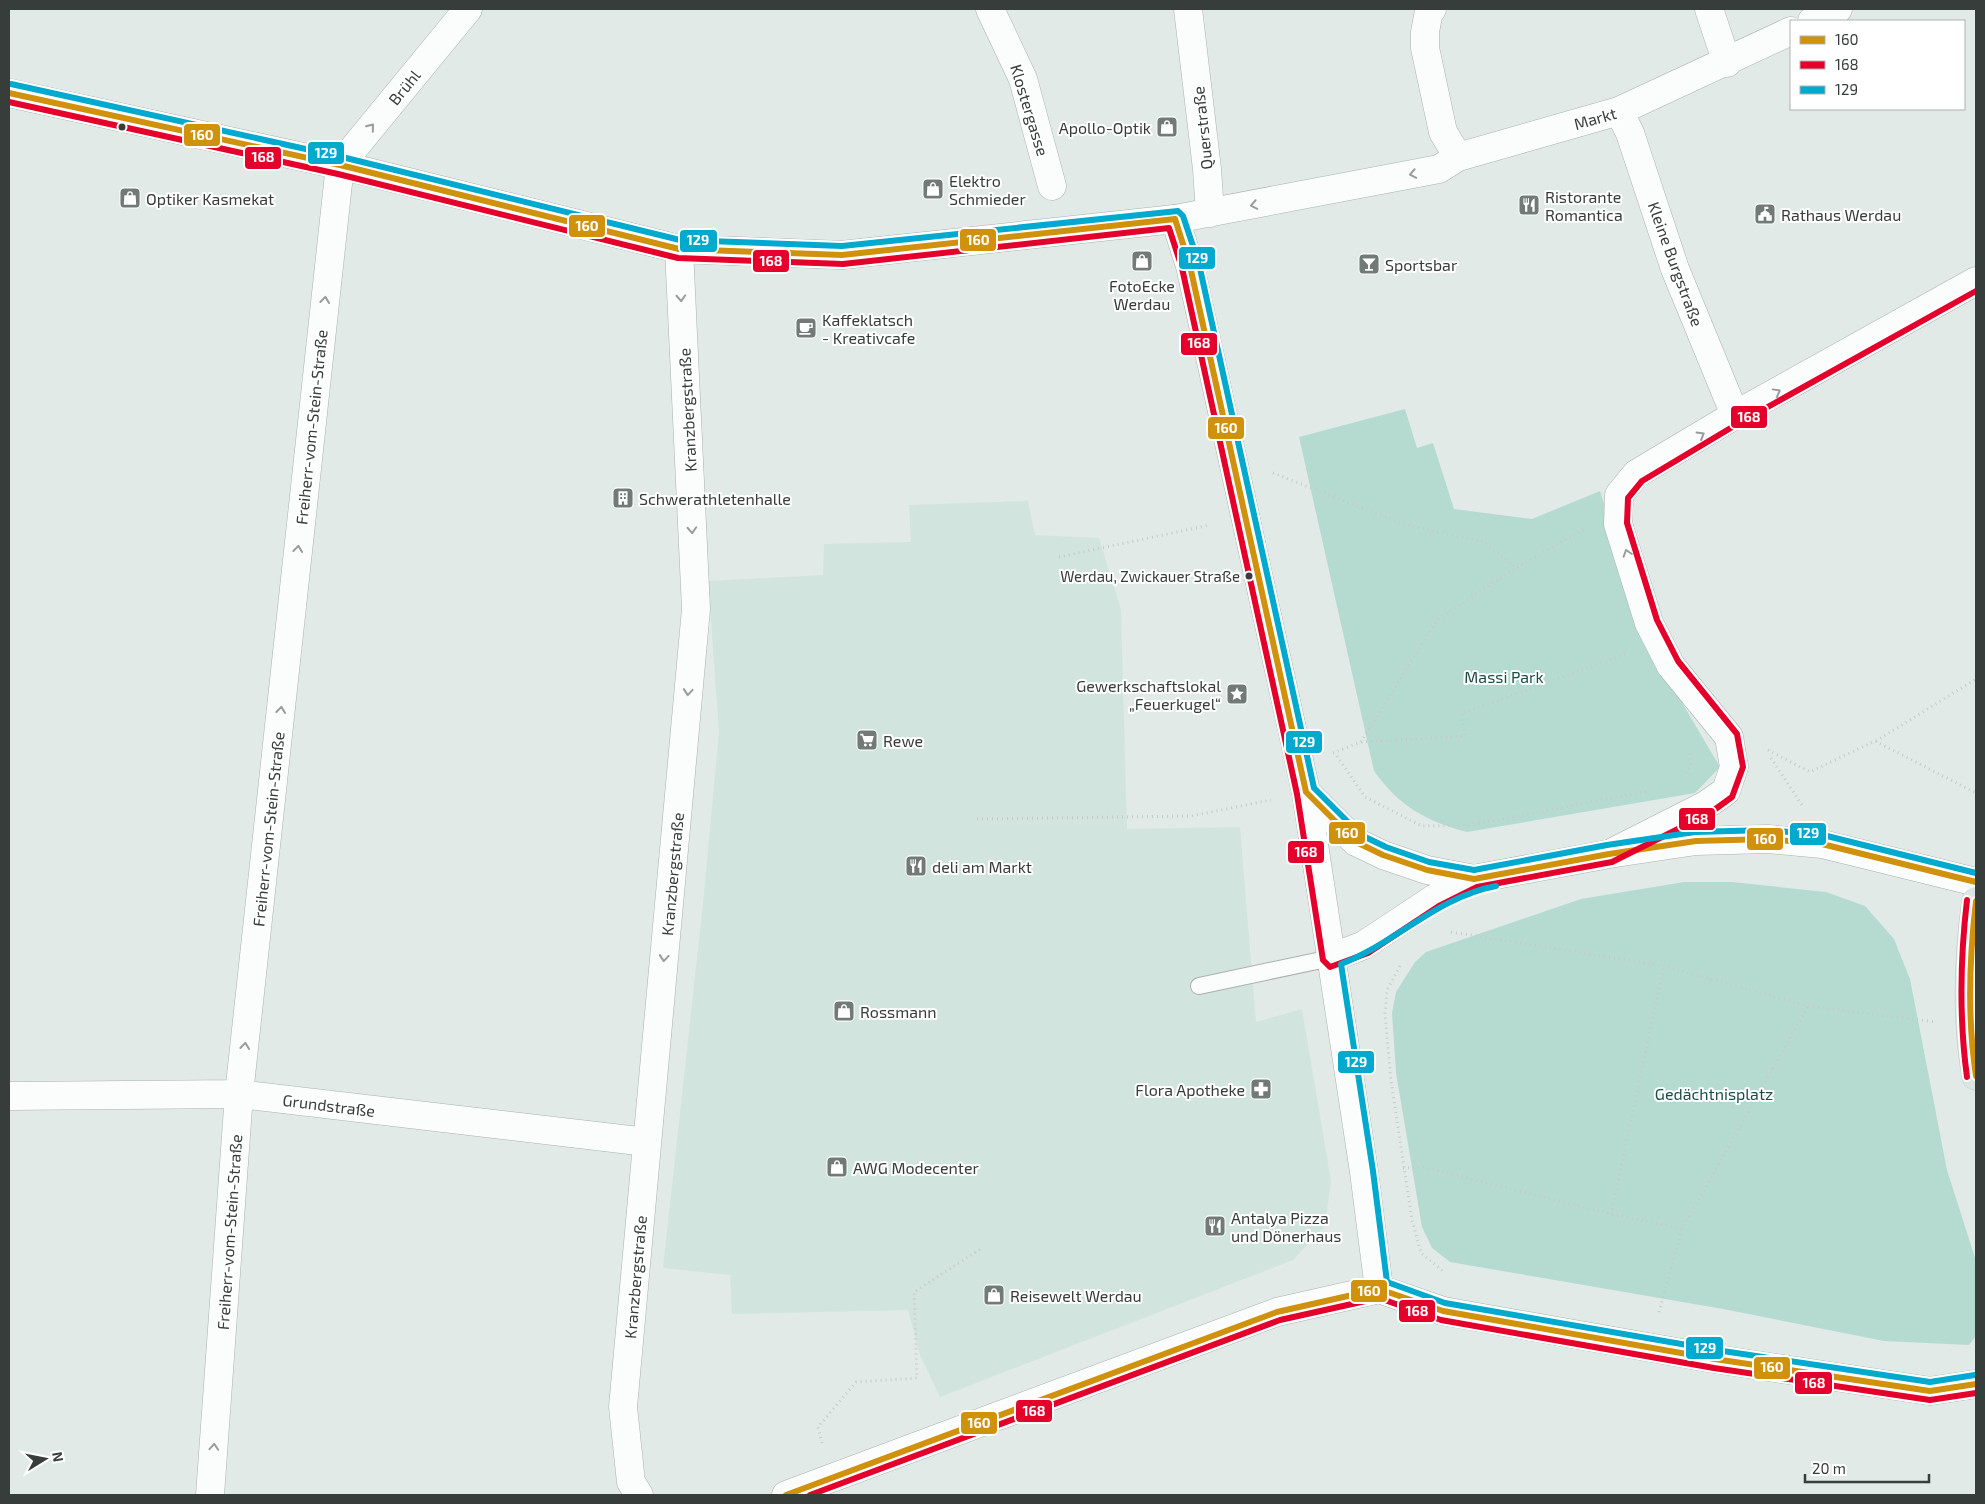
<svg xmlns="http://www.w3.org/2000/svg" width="1985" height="1504" font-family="'Exo 2',sans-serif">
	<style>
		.built { fill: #d2e4de }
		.green { fill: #b5dbd0 }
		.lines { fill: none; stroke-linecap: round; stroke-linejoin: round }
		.lane-casing { stroke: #aab1af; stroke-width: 18 }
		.street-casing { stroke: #aab1af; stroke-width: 29 }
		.secondary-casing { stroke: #aab1af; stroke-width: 29 }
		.primary-casing { stroke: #c1c6c5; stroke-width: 29 }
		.path { stroke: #c6c9c9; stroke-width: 3; stroke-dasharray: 1 4; stroke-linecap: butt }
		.lane { stroke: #fbfcfc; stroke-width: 16 }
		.street { stroke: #fbfcfc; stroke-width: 28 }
		.secondary { stroke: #fbfcfc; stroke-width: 28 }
		.primary { stroke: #dbe5e2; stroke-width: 28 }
		.bus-1-casing { stroke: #fff; stroke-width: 10 }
		.bus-2-casing { stroke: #fff; stroke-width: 10 }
		.bus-3-casing { stroke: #fff; stroke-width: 10 }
		.bus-1 { stroke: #d0910c; stroke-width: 6 }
		.bus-2 { stroke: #e4002b; stroke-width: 6 }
		.bus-3 { stroke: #00a9ce; stroke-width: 6 }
		.oneway { stroke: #989c9c }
		.bus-dot { fill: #363d3b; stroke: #fff; stroke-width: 2 }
		.labels { text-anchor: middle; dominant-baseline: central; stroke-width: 4; stroke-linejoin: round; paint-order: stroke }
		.bus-label { font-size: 15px; fill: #363d3b; stroke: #fff; text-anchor: end }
		.street-label { font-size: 16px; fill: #363d3b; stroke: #fff }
		.poi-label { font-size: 16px; fill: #363d3b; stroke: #fff; text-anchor: start }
		.park-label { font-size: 16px; fill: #1a4f42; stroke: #fff }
		.line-badge { stroke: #fff; stroke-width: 2 }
		.badge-label { font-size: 14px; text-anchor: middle; font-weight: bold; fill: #fff }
	</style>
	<rect width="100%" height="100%" fill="#e2eae8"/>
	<path class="built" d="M 1028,501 L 1035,535 L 1099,538 L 1121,610 L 1127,829 L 1240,827 L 1256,1022 L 1302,1009 L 1331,1181 L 1325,1226 L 1293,1260 L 940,1397 L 920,1355 L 908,1310 L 732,1314 L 730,1275 L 663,1268 L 703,903 L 719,732 L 708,581 L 823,575 L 824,544 L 911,542 L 909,505 Z"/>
	<path class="green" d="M 1405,409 L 1417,448 L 1433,443 L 1454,509 L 1532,519 L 1600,491 L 1648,645 L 1720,767 L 1695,793 L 1467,832 C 1426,821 1400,807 1374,771 L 1299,437 Z
		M 1684,882 L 1732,882 L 1826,892 L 1865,906 L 1894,939 L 1910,979 L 1947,1170 L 1976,1261 L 1976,1336 L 1969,1345 L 1884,1341 L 1723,1309 L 1450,1262 L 1432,1248 L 1422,1227 L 1396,1073 L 1392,1013 L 1396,992 L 1415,962 L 1426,952 L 1581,899 Z"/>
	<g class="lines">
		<g class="lane-casing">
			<path id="lane" d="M 1199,986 L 1331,958"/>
		</g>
		<g class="street-casing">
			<path id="street" d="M 990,9 L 1023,79 L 1052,186
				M 1188,9 L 1207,169 L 1210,213
				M 1432,9 L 1429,11 L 1425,32 L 1425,48 L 1443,132 L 1458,157
				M 1709,9 L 1727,63
				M 1812,21 L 1838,9
				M 1619,111 L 1630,133 L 1675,269 L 1735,415
				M 1175,219 L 1439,169 L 1458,157 L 1619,111 L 1791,31
				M 1306,792 L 1364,1172 L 1379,1289
				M 1615,851 L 1706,805 L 1726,791 L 1734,767 L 1729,737 L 1671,666 L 1649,623 L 1618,524 L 1619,495 L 1636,474 L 1735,415 L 1976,281
				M 1331,958 L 1364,945 L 1435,898 L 1474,879
				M 9,1096 L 239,1094 L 647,1142
				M 1379,1289 L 1443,1311 L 1715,1359 L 1930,1391 L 1976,1384
				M 210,1495 L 239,1094 L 340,165 L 468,9
				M 639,1495 L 631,1482 L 623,1407 L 696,609 L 679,249
				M 786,1495 L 1277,1312 L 1379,1289"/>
		</g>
		<g class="secondary-casing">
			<path id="secondary" d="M 9,93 L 340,165 L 679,249 L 842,255 L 1175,219 L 1190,266 L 1306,792 L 1356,842 L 1383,855 L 1427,870 L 1474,879 L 1609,854 L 1696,841 L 1767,839 L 1822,844 L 1976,882"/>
		</g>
		<g class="primary-casing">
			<path id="primary" d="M 1976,901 C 1968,959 1966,1018 1976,1076"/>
		</g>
		<path class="path" d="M 1273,473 L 1403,524 L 1484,542 L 1516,568
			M 1059,557 L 1210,525
			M 1876,741 L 1976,679
			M 1361,742 L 1465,736 L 1461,714 L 1625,654
			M 1768,750 L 1810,772 L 1875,741 L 1976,793
			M 1333,753 L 1361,742 L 1437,620 L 1516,568 L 1584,529
			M 1337,756 L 1365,797 L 1422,826 L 1470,825 L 1649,791
			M 1771,758 L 1802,805
			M 1686,773 L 1691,765 L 1690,749
			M 977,819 L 1191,816 L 1271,800
			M 1451,932 L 1664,966 L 1808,1006 L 1936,1022
			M 1400,966 L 1387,990 L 1385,1014 L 1391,1081 L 1412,1220 L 1421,1253 L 1443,1271
			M 1403,1168 L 1423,1167 L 1611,1214 L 1682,1229
			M 1611,1214 L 1664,966
			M 1659,1312 L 1682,1229 L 1808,1006
			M 822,1443 L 818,1427 L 856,1382 L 917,1378 L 914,1292 L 982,1248"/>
		<use href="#lane" class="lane"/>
		<use href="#street" class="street"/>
		<use href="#secondary" class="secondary"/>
		<use href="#primary" class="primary"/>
		<g class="bus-1-casing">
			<path id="bus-1" d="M 9,93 L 340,165 L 679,249 L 842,255 L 1175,219
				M 1175,219 L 1190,266 L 1306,792 L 1356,842 L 1383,855 L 1427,870 L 1474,879 L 1609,854 L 1696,841 L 1767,839 L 1822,844 L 1976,882
				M 1976,901 C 1969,960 1967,1017 1976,1076
				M 786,1495 L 1277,1312 L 1379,1289 L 1443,1311 L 1715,1359 L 1930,1391 L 1976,1384"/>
		</g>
		<g class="bus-2-casing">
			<path id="bus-2" d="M 9,102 L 338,174 L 678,258 L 843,264 L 1169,228 L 1182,268 L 1297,794 L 1323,960 L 1330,967 L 1368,953 L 1439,906 L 1477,887 L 1612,862 L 1710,813 L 1732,797 L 1743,767 L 1737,734 L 1678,661 L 1657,620 L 1627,523 L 1628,498 L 1642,481 L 1739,423 L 1976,291
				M 1967,900 C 1960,960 1959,1018 1967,1077
				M 810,1495 L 1280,1320 L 1379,1298 L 1441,1320 L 1714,1368 L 1930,1400 L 1976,1393"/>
		</g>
		<g class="bus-3-casing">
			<path id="bus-3" d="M 11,84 L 342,157 L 680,240 L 842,246 L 1178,211 L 1183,216 L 1199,264 L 1314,788 L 1361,835 L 1386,847 L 1429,862 L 1474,870 L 1607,845 L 1695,832 L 1767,830 L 1823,835 L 1976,873
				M 1496,886 C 1437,897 1396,943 1341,964 L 1373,1171 L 1387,1282 L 1445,1303 L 1716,1350 L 1930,1382 L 1975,1375"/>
		</g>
		<use href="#bus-1" class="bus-1"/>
		<use href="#bus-2" class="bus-2"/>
		<use href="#bus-3" class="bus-3"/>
	</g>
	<defs><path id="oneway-chevron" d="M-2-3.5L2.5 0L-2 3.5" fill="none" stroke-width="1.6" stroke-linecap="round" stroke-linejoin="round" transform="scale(1.25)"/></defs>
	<g class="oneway">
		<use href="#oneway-chevron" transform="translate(371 127) rotate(-51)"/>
		<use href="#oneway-chevron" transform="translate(1413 174) rotate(169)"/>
		<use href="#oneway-chevron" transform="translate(1254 205) rotate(169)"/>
		<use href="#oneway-chevron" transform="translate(681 298) rotate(87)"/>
		<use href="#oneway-chevron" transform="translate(325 300) rotate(-84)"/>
		<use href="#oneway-chevron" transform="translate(1777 392) rotate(-29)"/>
		<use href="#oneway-chevron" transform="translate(1701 435) rotate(-31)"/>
		<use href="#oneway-chevron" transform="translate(692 530) rotate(87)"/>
		<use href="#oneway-chevron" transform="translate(298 549) rotate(-84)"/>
		<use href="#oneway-chevron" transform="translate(1627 553) rotate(-108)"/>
		<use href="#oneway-chevron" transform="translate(688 692) rotate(95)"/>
		<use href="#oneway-chevron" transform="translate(281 710) rotate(-84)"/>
		<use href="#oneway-chevron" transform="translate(664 958) rotate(95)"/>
		<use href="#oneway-chevron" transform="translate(245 1046) rotate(-84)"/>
		<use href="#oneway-chevron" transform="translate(214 1447) rotate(-86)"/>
	</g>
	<defs>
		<g id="shop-square" transform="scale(1.125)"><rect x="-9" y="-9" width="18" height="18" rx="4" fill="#727a78" stroke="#fff"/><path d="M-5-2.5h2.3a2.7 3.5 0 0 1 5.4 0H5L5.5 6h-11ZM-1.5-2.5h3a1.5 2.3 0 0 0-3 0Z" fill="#fff"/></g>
		<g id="restaurant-square" transform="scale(1.125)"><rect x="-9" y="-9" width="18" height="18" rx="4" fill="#727a78" stroke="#fff"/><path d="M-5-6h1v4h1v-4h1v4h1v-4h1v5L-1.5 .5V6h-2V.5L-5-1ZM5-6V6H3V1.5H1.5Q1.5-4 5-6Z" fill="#fff"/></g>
		<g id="civic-square" transform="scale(1.125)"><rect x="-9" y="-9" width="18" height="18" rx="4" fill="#727a78" stroke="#fff"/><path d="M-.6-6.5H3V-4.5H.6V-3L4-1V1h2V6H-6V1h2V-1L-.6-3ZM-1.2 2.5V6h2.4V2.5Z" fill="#fff"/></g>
		<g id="bar-square" transform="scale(1.125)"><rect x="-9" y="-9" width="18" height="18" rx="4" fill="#727a78" stroke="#fff"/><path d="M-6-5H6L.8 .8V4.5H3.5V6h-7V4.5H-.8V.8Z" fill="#fff"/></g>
		<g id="cafe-square" transform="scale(1.125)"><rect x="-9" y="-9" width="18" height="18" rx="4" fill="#727a78" stroke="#fff"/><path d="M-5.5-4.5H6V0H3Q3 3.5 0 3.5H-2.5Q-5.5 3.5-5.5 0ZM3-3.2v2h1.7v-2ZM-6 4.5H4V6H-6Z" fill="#fff"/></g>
		<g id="building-square" transform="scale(1.125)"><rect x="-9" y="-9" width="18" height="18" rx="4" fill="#727a78" stroke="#fff"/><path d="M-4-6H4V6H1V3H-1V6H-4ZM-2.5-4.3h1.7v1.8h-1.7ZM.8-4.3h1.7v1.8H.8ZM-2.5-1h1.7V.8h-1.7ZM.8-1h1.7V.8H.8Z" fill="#fff"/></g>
		<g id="sight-square" transform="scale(1.125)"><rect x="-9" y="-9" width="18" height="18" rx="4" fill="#727a78" stroke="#fff"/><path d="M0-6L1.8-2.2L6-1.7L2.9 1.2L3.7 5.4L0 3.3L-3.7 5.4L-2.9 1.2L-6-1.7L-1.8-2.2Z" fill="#fff"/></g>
		<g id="supermarket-square" transform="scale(1.125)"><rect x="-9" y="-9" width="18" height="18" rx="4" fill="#727a78" stroke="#fff"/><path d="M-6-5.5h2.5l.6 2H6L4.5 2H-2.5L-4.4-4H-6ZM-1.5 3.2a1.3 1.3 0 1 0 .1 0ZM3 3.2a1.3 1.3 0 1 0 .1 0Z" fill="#fff"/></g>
		<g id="pharmacy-square" transform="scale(1.125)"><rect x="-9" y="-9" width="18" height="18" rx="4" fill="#727a78" stroke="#fff"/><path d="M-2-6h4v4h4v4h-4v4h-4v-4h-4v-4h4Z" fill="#fff"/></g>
	</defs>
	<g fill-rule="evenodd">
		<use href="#shop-square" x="1167" y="127"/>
		<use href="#shop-square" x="933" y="189"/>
		<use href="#shop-square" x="130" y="198"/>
		<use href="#restaurant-square" x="1529" y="205"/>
		<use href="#civic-square" x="1765" y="214"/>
		<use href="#shop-square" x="1142" y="261"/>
		<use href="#bar-square" x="1369" y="264"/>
		<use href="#cafe-square" x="806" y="328"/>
		<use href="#building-square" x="623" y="498"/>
		<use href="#sight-square" x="1237" y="694"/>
		<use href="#supermarket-square" x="867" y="740"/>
		<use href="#restaurant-square" x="916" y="866"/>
		<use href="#shop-square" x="844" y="1011"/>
		<use href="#pharmacy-square" x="1261" y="1089"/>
		<use href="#shop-square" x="837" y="1167"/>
		<use href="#restaurant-square" x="1215" y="1226"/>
		<use href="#shop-square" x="994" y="1295"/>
	</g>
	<g class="bus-dot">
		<circle cx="122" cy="127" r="4.5"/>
		<circle cx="1249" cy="576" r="4.5"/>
	</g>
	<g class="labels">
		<g class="bus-label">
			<text x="1240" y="576">Werdau, Zwickauer Straße</text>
		</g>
		<g class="street-label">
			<text transform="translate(404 87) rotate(-51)">Brühl</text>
			<text transform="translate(1030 110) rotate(73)">Klostergasse</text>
			<text transform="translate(1595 118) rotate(-16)">Markt</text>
			<text transform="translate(1202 128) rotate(-96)">Querstraße</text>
			<text transform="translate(1676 264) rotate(70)">Kleine Burgstraße</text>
			<text transform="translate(687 410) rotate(-93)">Kranzbergstraße</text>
			<text transform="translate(311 427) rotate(-84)">Freiherr-vom-Stein-Straße</text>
			<text transform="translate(268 829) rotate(-84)">Freiherr-vom-Stein-Straße</text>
			<text transform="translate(672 874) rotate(-85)">Kranzbergstraße</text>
			<text transform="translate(329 1105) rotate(7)">Grundstraße</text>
			<text transform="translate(229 1232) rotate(-86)">Freiherr-vom-Stein-Straße</text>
			<text transform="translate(635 1277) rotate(-85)">Kranzbergstraße</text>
		</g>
		<g class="poi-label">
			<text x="1151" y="127" text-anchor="end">Apollo-Optik</text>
			<text x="949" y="180">Elektro<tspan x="949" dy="18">Schmieder</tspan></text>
			<text x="1545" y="196">Ristorante<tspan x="1545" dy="18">Romantica</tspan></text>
			<text x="146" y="198">Optiker Kasmekat</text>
			<text x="1781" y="214">Rathaus Werdau</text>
			<text x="1385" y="264">Sportsbar</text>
			<text x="1142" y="285" text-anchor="middle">FotoEcke<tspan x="1142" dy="18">Werdau</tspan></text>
			<text x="822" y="319">Kaffeklatsch<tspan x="822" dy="18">- Kreativcafe</tspan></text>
			<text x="639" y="498">Schwerathletenhalle</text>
			<text x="1221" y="685" text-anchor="end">Gewerkschaftslokal<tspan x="1221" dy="18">„Feuerkugel“</tspan></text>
			<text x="883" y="740">Rewe</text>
			<text x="932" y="866">deli am Markt</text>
			<text x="860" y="1011">Rossmann</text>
			<text x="1245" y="1089" text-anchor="end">Flora Apotheke</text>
			<text x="853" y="1167">AWG Modecenter</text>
			<text x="1231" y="1217">Antalya Pizza<tspan x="1231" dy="18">und Dönerhaus</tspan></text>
			<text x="1010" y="1295">Reisewelt Werdau</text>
		</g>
		<g class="park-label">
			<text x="1504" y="676">Massi Park</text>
			<text x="1714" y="1093">Gedächtnisplatz</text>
		</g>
	</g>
	<g class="line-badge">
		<rect x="183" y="123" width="38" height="24" rx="5" fill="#d0910c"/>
		<rect x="307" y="141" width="38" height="24" rx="5" fill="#00a9ce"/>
		<rect x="244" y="146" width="38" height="24" rx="5" fill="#e4002b"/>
		<rect x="568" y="214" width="38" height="24" rx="5" fill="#d0910c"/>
		<rect x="959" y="228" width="38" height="24" rx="5" fill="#d0910c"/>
		<rect x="679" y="229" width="39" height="24" rx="5" fill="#00a9ce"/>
		<rect x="1178" y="246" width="38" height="24" rx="5" fill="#00a9ce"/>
		<rect x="752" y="249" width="38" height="24" rx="5" fill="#e4002b"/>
		<rect x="1180" y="332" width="38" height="24" rx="5" fill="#e4002b"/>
		<rect x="1730" y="405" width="38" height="24" rx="5" fill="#e4002b"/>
		<rect x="1207" y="416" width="38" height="24" rx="5" fill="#d0910c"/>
		<rect x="1285" y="730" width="38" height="24" rx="5" fill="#00a9ce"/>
		<rect x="1678" y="807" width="38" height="24" rx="5" fill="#e4002b"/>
		<rect x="1328" y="821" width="38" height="24" rx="5" fill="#d0910c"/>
		<rect x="1789" y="822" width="38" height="24" rx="5" fill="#00a9ce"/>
		<rect x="1746" y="827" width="38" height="24" rx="5" fill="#d0910c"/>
		<rect x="1287" y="840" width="38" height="24" rx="5" fill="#e4002b"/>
		<rect x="1337" y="1050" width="38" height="24" rx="5" fill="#00a9ce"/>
		<rect x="1350" y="1279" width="38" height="24" rx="5" fill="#d0910c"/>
		<rect x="1398" y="1299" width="38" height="24" rx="5" fill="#e4002b"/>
		<rect x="1685" y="1336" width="39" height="24" rx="5" fill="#00a9ce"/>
		<rect x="1753" y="1356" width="38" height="24" rx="5" fill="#d0910c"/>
		<rect x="1794" y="1371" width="39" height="24" rx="5" fill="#e4002b"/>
		<rect x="1015" y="1399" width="38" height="24" rx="5" fill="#e4002b"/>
		<rect x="960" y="1411" width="38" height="24" rx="5" fill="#d0910c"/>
	</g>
	<g class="badge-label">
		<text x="202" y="140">160</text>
		<text x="326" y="158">129</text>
		<text x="263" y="162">168</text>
		<text x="587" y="231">160</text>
		<text x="978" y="245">160</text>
		<text x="698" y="245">129</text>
		<text x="1197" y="263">129</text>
		<text x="771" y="266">168</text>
		<text x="1199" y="348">168</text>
		<text x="1749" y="422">168</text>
		<text x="1226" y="433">160</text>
		<text x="1304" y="747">129</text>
		<text x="1697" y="824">168</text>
		<text x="1347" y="838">160</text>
		<text x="1808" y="838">129</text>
		<text x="1765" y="844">160</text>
		<text x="1306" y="857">168</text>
		<text x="1356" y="1067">129</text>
		<text x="1369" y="1296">160</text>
		<text x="1417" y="1316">168</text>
		<text x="1705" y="1353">129</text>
		<text x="1772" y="1372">160</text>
		<text x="1814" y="1388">168</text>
		<text x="1034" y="1416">168</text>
		<text x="979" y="1428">160</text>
	</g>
	<rect width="1985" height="1504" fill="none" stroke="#363d3b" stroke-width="20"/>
	<rect x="1790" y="20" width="175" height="90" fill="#ffffff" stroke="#afb1b1"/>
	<rect x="1800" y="36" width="25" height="8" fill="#d0910c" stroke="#afb1b1"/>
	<text x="1835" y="45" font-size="15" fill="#363d3b">160</text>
	<rect x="1800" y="61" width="25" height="8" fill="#e4002b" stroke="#afb1b1"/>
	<text x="1835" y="70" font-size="15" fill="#363d3b">168</text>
	<rect x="1800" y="86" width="25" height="8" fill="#00a9ce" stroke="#afb1b1"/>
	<text x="1835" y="95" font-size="15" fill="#363d3b">129</text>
	<g transform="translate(45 1459) rotate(80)" stroke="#ffffff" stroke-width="4" paint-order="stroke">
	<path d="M0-4L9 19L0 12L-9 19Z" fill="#363d3b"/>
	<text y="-8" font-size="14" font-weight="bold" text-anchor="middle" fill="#363d3b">N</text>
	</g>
	<path d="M1805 1474v8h124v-8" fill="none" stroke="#363d3b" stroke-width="2.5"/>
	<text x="1812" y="1474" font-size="15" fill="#363d3b" stroke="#ffffff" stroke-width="4" paint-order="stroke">20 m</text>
</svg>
